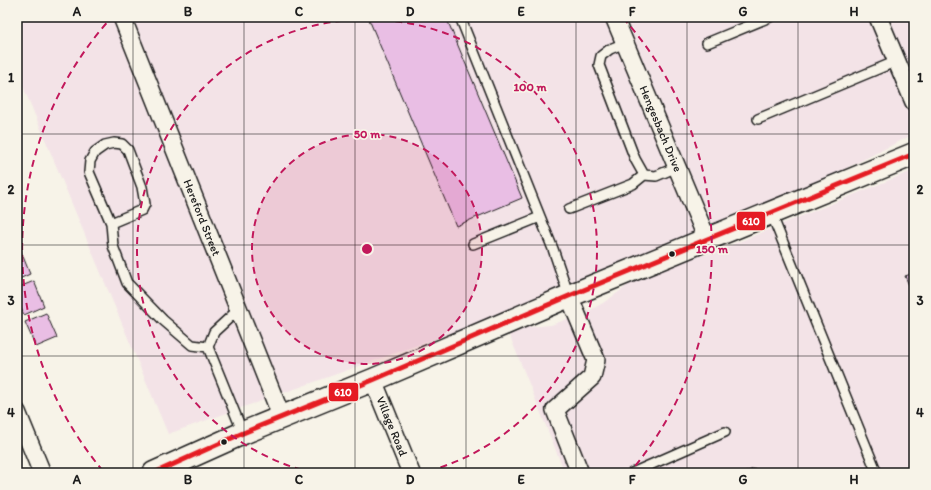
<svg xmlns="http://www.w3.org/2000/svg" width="931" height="490" font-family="Itim,sans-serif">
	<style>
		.built { fill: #f3e3e7 }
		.building { fill: #e9bee4; stroke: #1c1c1c }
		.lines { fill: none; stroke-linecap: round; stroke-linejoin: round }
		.service-casing { stroke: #1c1c1c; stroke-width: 12 }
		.minor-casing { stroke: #1c1c1c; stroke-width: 20 }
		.secondary-casing { stroke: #1c1c1c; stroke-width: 25 }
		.service { stroke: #f7f3e8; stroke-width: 9 }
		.minor { stroke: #f7f3e8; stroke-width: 17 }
		.secondary { stroke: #f7f3e8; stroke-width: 22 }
		.bus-1-casing { stroke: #f7f3e8; stroke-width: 8 }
		.bus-1 { stroke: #e51a23; stroke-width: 5 }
		.grid { fill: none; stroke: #1c1c1c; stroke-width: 1; stroke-opacity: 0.55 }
		.ring { fill: none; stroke: #c2185b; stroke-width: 2; stroke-dasharray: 7 5 }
		.bus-dot { fill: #1c1c1c; stroke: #f7f3e8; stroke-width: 1.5 }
		.labels { text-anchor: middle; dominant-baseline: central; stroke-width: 3.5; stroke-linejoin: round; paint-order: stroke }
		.street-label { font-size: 12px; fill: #1c1c1c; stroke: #f7f3e8 }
		.centre { fill: #c2185b; stroke: #f7f3e8; stroke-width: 2 }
		.ring-label { font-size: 12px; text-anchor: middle; font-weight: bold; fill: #c2185b; stroke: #f7f3e8; stroke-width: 3.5; stroke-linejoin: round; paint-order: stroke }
		.line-badge { stroke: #f7f3e8; stroke-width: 1.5 }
		.badge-label { font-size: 11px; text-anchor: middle; font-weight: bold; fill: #fff }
		.neatline { fill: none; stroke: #1c1c1c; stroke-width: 1.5 }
		.grid-label { font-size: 13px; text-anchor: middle; font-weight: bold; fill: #1c1c1c }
	</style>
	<rect width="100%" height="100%" fill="#f7f3e8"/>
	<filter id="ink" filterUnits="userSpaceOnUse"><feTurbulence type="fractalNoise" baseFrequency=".025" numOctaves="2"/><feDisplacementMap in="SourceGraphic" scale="8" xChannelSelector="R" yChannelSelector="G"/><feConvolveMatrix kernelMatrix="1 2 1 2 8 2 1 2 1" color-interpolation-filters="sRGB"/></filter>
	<g filter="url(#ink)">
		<path class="built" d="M 17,17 L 914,17 L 914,134 L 819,182 L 488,320 L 168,434 L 17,72 Z
			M 914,170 L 914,473 L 565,473 L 507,329 L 551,325 L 587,312 L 603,303 L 623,289 L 637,275 L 667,262 L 709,254 Z"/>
		<path class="building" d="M 368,17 L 446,17 L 522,198 L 456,226 Z
			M 20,249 L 30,274 L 17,280 L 17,250 Z
			M 914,273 L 914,297 L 905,276 Z
			M 34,281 L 44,306 L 24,315 L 17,299 L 17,288 Z
			M 46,313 L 57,338 L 36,347 L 25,322 Z
			M 753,469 L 757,470 L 760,473 L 744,473 Z"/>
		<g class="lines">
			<g class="service-casing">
				<path id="service" d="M 460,17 L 553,249 L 569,296
					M 625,43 L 610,49 L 601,56 L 599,65 L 635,159 L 644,175 L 656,176 L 677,167
					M 707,43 L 770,17
					M 758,119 L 897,61
					M 569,209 L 633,184 L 644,175
					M 771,213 L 877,473
					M 111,223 L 142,210 L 145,204 L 142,187 L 128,150 L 122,144 L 114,143 L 105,145 L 95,152 L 90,161 L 89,172 L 111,223 L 113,246 L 127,283 L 163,320 L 192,345 L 208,347
					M 473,244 L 540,217
					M 239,309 L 214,332 L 208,347 L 243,433
					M 632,473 L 725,432"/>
			</g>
			<g class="minor-casing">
				<g id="minor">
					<path id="s1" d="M 122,17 L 282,418"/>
					<path id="s2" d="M 614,17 L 707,239"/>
					<path d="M 878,17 L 914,102"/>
					<path d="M 569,296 L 596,360 L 592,377 L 555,410 L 580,473"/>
					<path id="s3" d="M 373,380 L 411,473"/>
					<path d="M 17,412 L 42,473"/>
				</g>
			</g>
			<g class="secondary-casing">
				<path id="secondary" d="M 154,473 L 243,433 L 373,380 L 569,296 L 914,154"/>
			</g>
			<use href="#service" class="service"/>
			<use href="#minor" class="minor"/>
			<use href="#secondary" class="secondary"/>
			<g class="bus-1-casing">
				<path id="bus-1" d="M 154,473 L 243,433 L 373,380 L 569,296 L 914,154"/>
			</g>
			<use href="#bus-1" class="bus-1"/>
		</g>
	</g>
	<path class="grid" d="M 133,17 L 133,473M 244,17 L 244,473M 355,17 L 355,473M 466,17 L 466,473M 576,17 L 576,473M 687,17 L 687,473M 798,17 L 798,473M 17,134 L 914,134M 17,245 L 914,245M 17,356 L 914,356"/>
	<circle cx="367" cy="249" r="115" fill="#c2185b" fill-opacity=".12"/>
	<g class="ring">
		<circle cx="367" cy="249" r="115"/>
		<path d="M313 473A230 230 0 1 1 421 473"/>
		<path d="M103 471A345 345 0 0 1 111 18M623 18A345 345 0 0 1 631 471"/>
	</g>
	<g class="bus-dot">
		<circle cx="672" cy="254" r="3.5"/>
		<circle cx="224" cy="442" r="3.5"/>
	</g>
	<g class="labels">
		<g class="street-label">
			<text stroke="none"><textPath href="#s2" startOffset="121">Hengesbach Drive</textPath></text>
			<text stroke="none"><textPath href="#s1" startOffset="216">Hereford Street</textPath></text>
			<text stroke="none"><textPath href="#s3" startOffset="50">Village Road</textPath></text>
		</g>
	</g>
	<circle cx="367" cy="249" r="6" class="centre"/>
	<g class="ring-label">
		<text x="530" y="91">100 m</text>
		<text x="367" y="138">50 m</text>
		<text x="712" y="253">150 m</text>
	</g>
	<g class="line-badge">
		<rect x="736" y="211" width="30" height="20" rx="4" fill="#e51a23"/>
		<rect x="328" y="382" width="31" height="20" rx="4" fill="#e51a23"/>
	</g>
	<g class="badge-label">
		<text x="751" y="225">610</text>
		<text x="343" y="396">610</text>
	</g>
	<rect width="931" height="490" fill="none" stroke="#f7f3e8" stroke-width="44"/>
	<rect x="22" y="22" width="887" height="446" class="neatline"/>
	<g class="grid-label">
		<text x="77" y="16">A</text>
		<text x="188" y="16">B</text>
		<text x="299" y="16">C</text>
		<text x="410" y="16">D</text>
		<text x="521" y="16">E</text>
		<text x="632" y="16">F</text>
		<text x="743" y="16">G</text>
		<text x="854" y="16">H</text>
		<text x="11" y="82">1</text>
		<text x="920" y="82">1</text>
		<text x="11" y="194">2</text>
		<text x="920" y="194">2</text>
		<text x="11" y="305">3</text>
		<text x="920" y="305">3</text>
		<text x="11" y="417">4</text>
		<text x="920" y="417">4</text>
		<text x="77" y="484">A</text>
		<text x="188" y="484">B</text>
		<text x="299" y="484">C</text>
		<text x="410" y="484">D</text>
		<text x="521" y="484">E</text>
		<text x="632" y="484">F</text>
		<text x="743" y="484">G</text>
		<text x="854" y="484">H</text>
	</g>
</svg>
